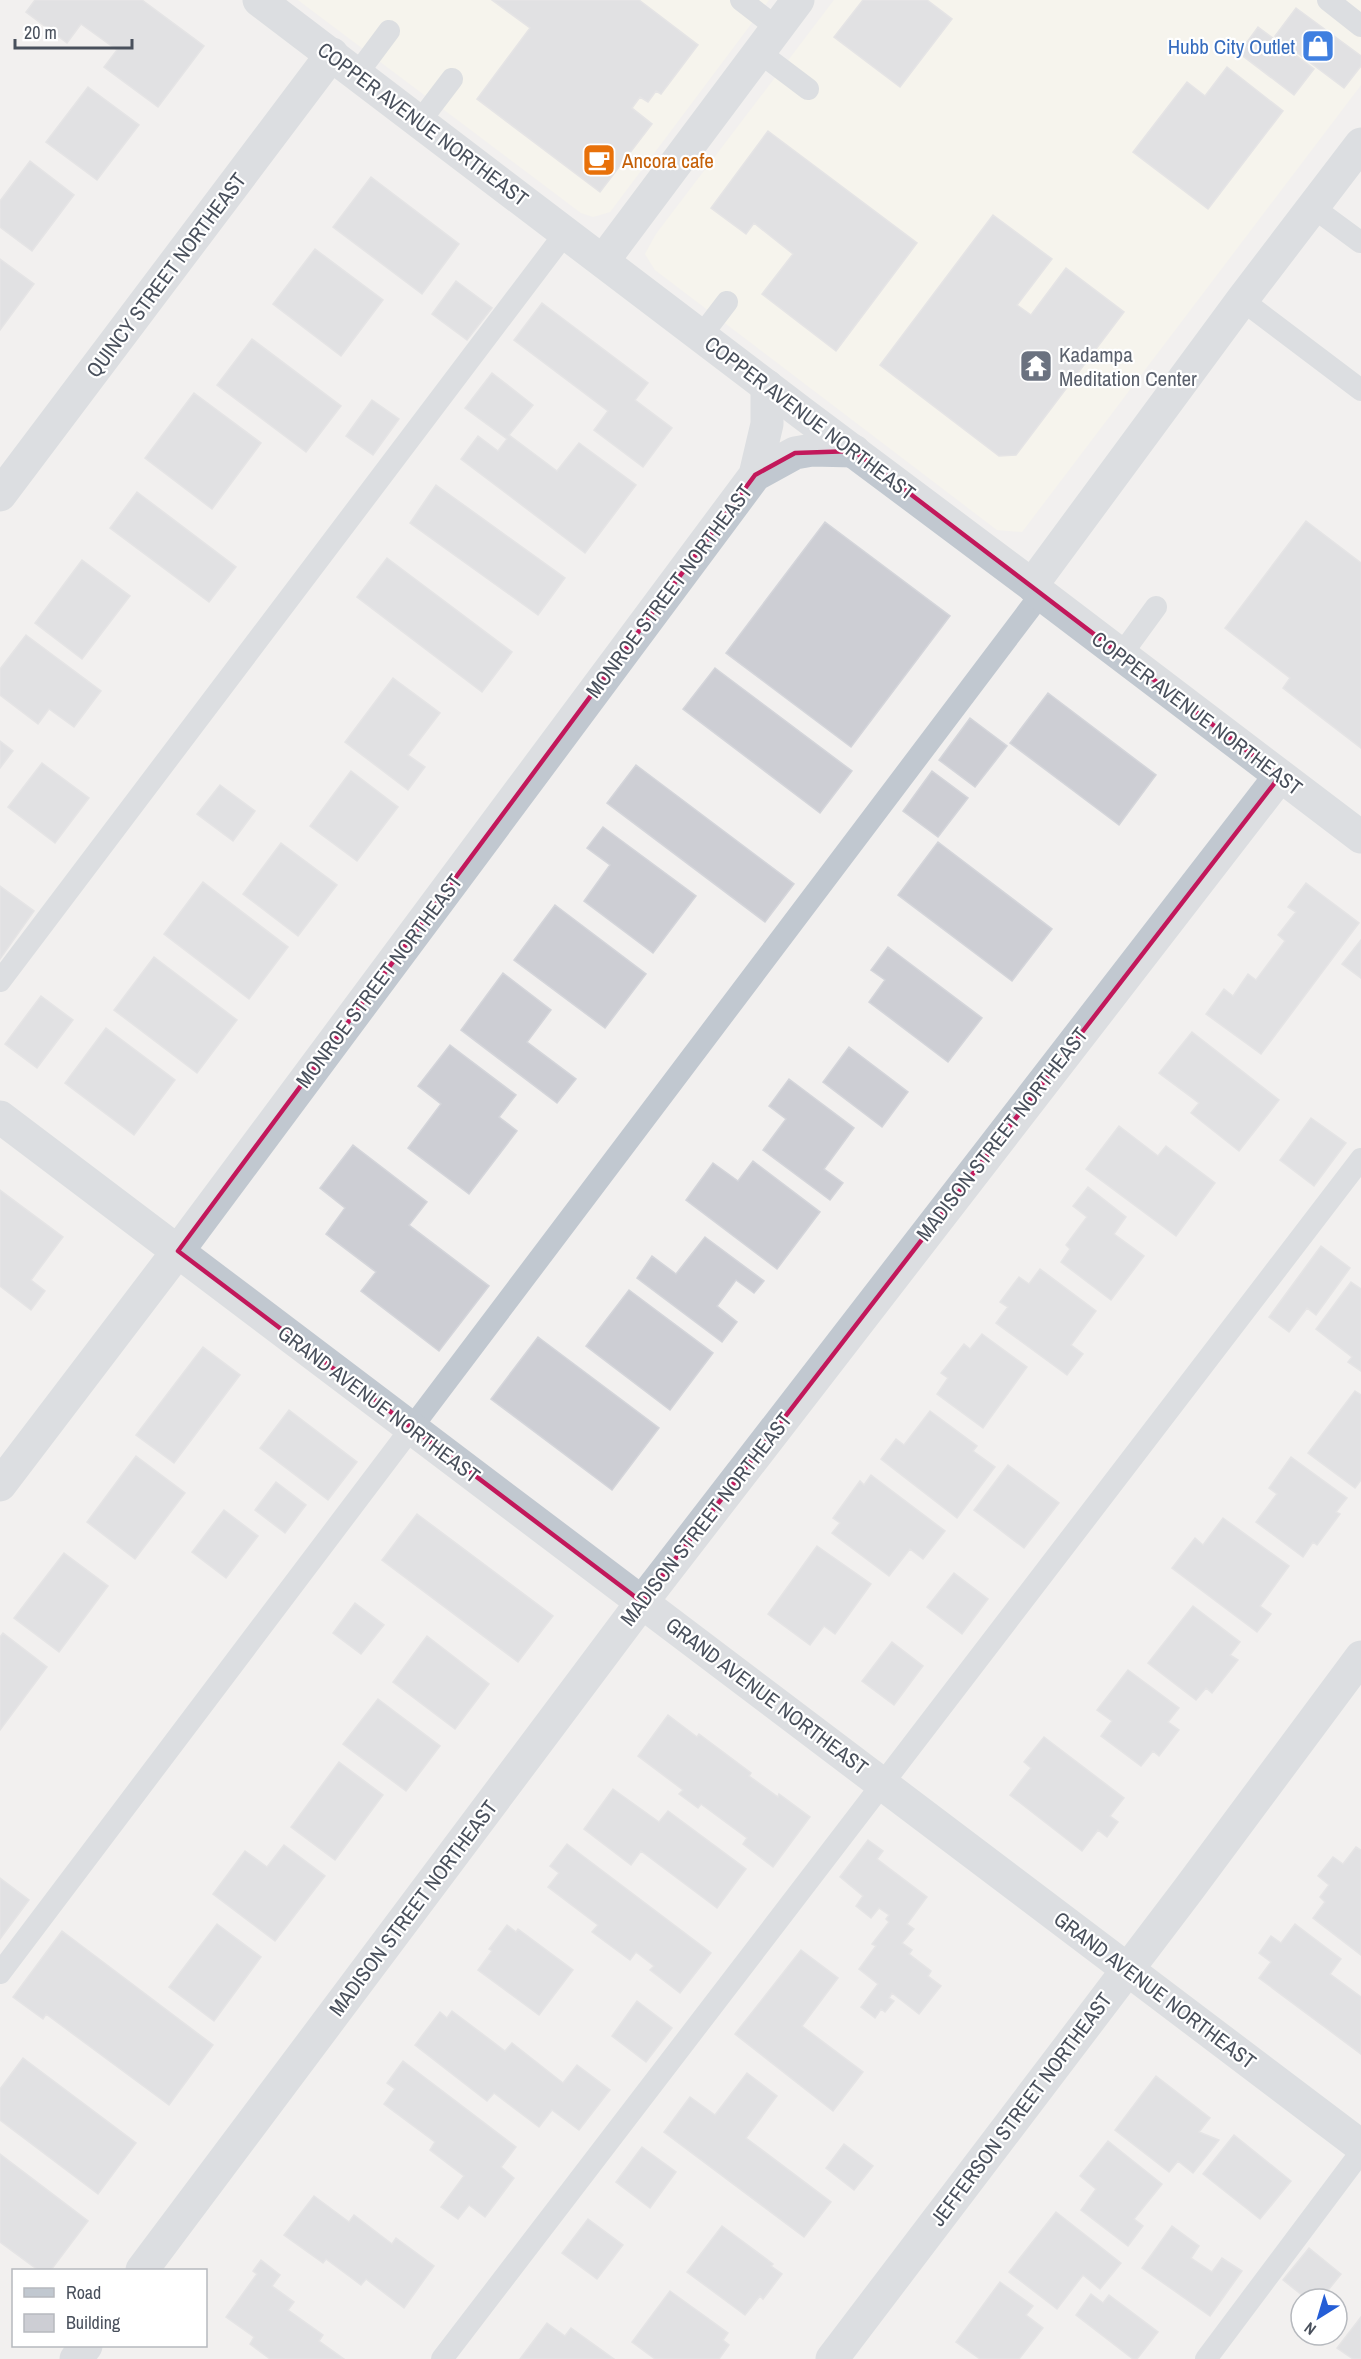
<svg xmlns="http://www.w3.org/2000/svg" width="1361" height="2359" font-family="'Archivo Narrow',sans-serif">
	<style>
		.commercial { fill: #fbf8ea }
		.building { fill: #cdced4; stroke: #d4d5da; stroke-width: 1.5 }
		.lines { fill: none; stroke-linecap: round; stroke-linejoin: round }
		.service { stroke: #c1c8d0; stroke-width: 22 }
		.minor { stroke: #c1c8d0; stroke-width: 33 }
		.tertiary { stroke: #c1c8d0; stroke-width: 33 }
		.marked { fill: none; stroke: #c2185b; stroke-width: 4.5; stroke-linejoin: round }
		.labels { text-anchor: middle; dominant-baseline: central; stroke-width: 4.5; stroke-linejoin: round; paint-order: stroke }
		.shop-label { font-size: 21px; fill: #366cbe; stroke: #fff; text-anchor: end }
		.street-label { font-size: 21px; fill: #49505c; stroke: #fff }
		.food-label { font-size: 21px; fill: #c56008; stroke: #fff; text-anchor: start }
		.worship-label { font-size: 21px; fill: #5b616d; stroke: #fff; text-anchor: start }
	</style>
	<rect width="100%" height="100%" fill="#f2f0ef"/>
	<path class="commercial" d="M 298,0 L 769,0 L 610,212 L 593,217 L 581,213 Z
		M 834,0 L 1361,0 L 1361,85 L 1022,532 L 997,530 L 655,270 L 645,254 L 656,234 Z"/>
	<path class="building" d="M 35,0 L 142,0 L 204,46 L 158,107 L 104,67 L 117,50 L 81,24 L 67,43 L 26,12 Z
		M 492,0 L 639,0 L 698,45 L 661,94 L 656,91 L 648,102 L 640,97 L 632,108 L 652,124 L 600,192 L 477,99 L 530,28 Z
		M 863,0 L 927,0 L 952,19 L 900,87 L 834,37 Z
		M 1296,8 L 1361,56 L 1361,66 L 1344,88 L 1275,36 Z
		M 1258,27 L 1314,69 L 1294,95 L 1239,53 Z
		M 1227,67 L 1283,111 L 1208,209 L 1133,152 L 1187,82 L 1205,96 Z
		M 88,87 L 139,125 L 97,180 L 46,142 Z
		M 768,131 L 917,243 L 836,351 L 762,294 L 793,254 L 754,223 L 746,234 L 711,208 Z
		M 30,161 L 74,195 L 32,251 L 0,227 L 0,201 Z
		M 371,177 L 459,244 L 422,294 L 333,227 Z
		M 993,215 L 1052,259 L 1017,305 L 1031,315 L 1066,268 L 1124,312 L 1016,455 L 999,456 L 880,365 Z
		M 315,249 L 383,300 L 341,356 L 273,304 Z
		M 0,259 L 34,284 L 0,330 Z
		M 456,281 L 492,308 L 467,340 L 432,314 Z
		M 542,303 L 648,383 L 635,400 L 672,428 L 643,467 L 594,430 L 608,411 L 514,340 Z
		M 252,339 L 341,406 L 306,452 L 217,385 Z
		M 492,373 L 533,405 L 509,435 L 557,471 L 579,443 L 636,485 L 585,553 L 461,459 L 478,436 L 498,451 L 507,439 L 465,408 Z
		M 194,393 L 261,443 L 212,509 L 145,458 Z
		M 372,400 L 399,419 L 373,455 L 346,436 Z
		M 436,485 L 565,578 L 538,615 L 410,523 Z
		M 137,492 L 236,567 L 209,602 L 110,528 Z
		M 1306,521 L 1361,563 L 1361,748 L 1283,688 L 1290,678 L 1225,628 Z
		M 825,522 L 950,616 L 851,747 L 726,653 Z
		M 387,558 L 512,652 L 482,692 L 357,597 Z
		M 82,560 L 130,596 L 82,659 L 35,623 Z
		M 26,635 L 101,691 L 74,727 L 49,709 L 38,724 L 0,695 L 0,669 Z
		M 715,668 L 852,771 L 820,813 L 683,709 Z
		M 393,678 L 440,713 L 408,755 L 425,767 L 408,790 L 345,742 Z
		M 1048,693 L 1156,775 L 1119,825 L 1010,743 Z
		M 970,718 L 1007,746 L 975,787 L 939,760 Z
		M 0,741 L 13,751 L 0,768 Z
		M 42,763 L 89,798 L 55,843 L 8,807 Z
		M 636,765 L 794,884 L 765,922 L 607,803 Z
		M 351,771 L 398,807 L 357,861 L 310,826 Z
		M 932,771 L 968,798 L 938,837 L 903,811 Z
		M 220,785 L 255,811 L 233,841 L 197,814 Z
		M 603,827 L 696,896 L 653,953 L 584,901 L 610,865 L 587,848 Z
		M 938,842 L 1052,929 L 1012,981 L 898,895 Z
		M 281,843 L 337,885 L 298,936 L 243,894 Z
		M 203,882 L 288,947 L 249,999 L 164,934 Z
		M 1306,883 L 1359,923 L 1261,1054 L 1206,1014 L 1224,989 L 1233,996 L 1248,974 L 1256,980 L 1285,941 L 1278,935 L 1296,912 L 1288,907 Z
		M 0,886 L 34,911 L 0,959 Z
		M 555,905 L 646,974 L 605,1028 L 514,960 Z
		M 1361,940 L 1361,978 L 1342,964 Z
		M 888,947 L 982,1018 L 948,1062 L 869,1002 L 885,980 L 871,970 Z
		M 154,957 L 237,1020 L 197,1073 L 114,1010 Z
		M 503,973 L 551,1010 L 527,1042 L 576,1079 L 557,1103 L 461,1030 Z
		M 41,996 L 73,1020 L 37,1068 L 5,1044 Z
		M 106,1028 L 175,1080 L 134,1135 L 65,1083 Z
		M 1192,1032 L 1279,1100 L 1239,1151 L 1191,1113 L 1199,1103 L 1159,1073 Z
		M 450,1045 L 516,1095 L 499,1117 L 517,1131 L 469,1194 L 408,1148 L 441,1104 L 418,1086 Z
		M 849,1047 L 908,1092 L 882,1127 L 823,1082 Z
		M 789,1079 L 854,1128 L 824,1169 L 843,1183 L 830,1200 L 763,1150 L 786,1119 L 769,1106 Z
		M 1311,1118 L 1346,1143 L 1314,1186 L 1280,1160 Z
		M 1119,1126 L 1158,1156 L 1166,1146 L 1215,1183 L 1176,1236 L 1086,1169 Z
		M 353,1145 L 427,1202 L 409,1225 L 489,1286 L 439,1351 L 361,1291 L 376,1272 L 326,1234 L 345,1208 L 320,1188 Z
		M 753,1161 L 820,1212 L 777,1269 L 686,1200 L 713,1163 L 738,1181 Z
		M 1088,1187 L 1126,1217 L 1114,1234 L 1144,1256 L 1111,1300 L 1061,1262 L 1070,1249 L 1066,1245 L 1087,1217 L 1073,1206 Z
		M 0,1190 L 63,1237 L 31,1280 L 45,1291 L 31,1310 L 0,1286 Z
		M 705,1237 L 764,1281 L 754,1293 L 736,1280 L 717,1306 L 737,1322 L 722,1342 L 637,1278 L 652,1256 L 676,1274 Z
		M 1321,1246 L 1350,1268 L 1316,1315 L 1307,1308 L 1289,1332 L 1269,1317 Z
		M 1040,1269 L 1096,1311 L 1071,1345 L 1083,1354 L 1067,1375 L 996,1323 L 1008,1307 L 1000,1302 L 1019,1277 L 1029,1284 Z
		M 1351,1282 L 1361,1289 L 1361,1371 L 1348,1362 L 1352,1357 L 1316,1329 Z
		M 629,1290 L 713,1353 L 670,1410 L 586,1346 Z
		M 982,1334 L 1027,1367 L 983,1428 L 937,1394 L 948,1378 L 941,1373 L 964,1344 L 970,1349 Z
		M 538,1337 L 659,1428 L 612,1490 L 491,1399 Z
		M 203,1347 L 240,1375 L 174,1463 L 136,1435 Z
		M 1355,1391 L 1361,1395 L 1361,1480 L 1355,1488 L 1308,1453 Z
		M 289,1410 L 357,1462 L 328,1500 L 260,1448 Z
		M 930,1411 L 977,1446 L 973,1451 L 995,1467 L 957,1518 L 881,1459 L 896,1439 L 904,1445 Z
		M 136,1456 L 185,1493 L 135,1559 L 87,1522 Z
		M 1291,1457 L 1347,1498 L 1336,1512 L 1340,1514 L 1317,1545 L 1313,1542 L 1303,1557 L 1256,1522 L 1277,1494 L 1269,1488 Z
		M 1008,1465 L 1059,1503 L 1024,1548 L 974,1510 Z
		M 871,1475 L 945,1531 L 923,1559 L 910,1549 L 889,1576 L 832,1533 L 840,1523 L 833,1518 L 860,1481 L 864,1485 Z
		M 276,1482 L 306,1505 L 285,1533 L 255,1510 Z
		M 224,1510 L 258,1536 L 226,1578 L 192,1552 Z
		M 417,1514 L 553,1616 L 518,1662 L 382,1560 Z
		M 1223,1518 L 1289,1566 L 1260,1606 L 1271,1614 L 1257,1632 L 1172,1568 L 1195,1538 L 1203,1545 Z
		M 817,1546 L 871,1584 L 835,1634 L 824,1626 L 810,1645 L 768,1614 Z
		M 64,1553 L 108,1586 L 59,1652 L 14,1618 Z
		M 954,1573 L 988,1599 L 962,1634 L 927,1607 Z
		M 355,1603 L 384,1625 L 361,1654 L 333,1633 Z
		M 1193,1606 L 1240,1642 L 1230,1655 L 1238,1660 L 1212,1693 L 1206,1688 L 1196,1700 L 1148,1663 Z
		M 3,1633 L 47,1667 L 0,1730 L 0,1637 Z
		M 427,1636 L 489,1684 L 455,1729 L 393,1682 Z
		M 892,1642 L 923,1666 L 894,1705 L 862,1681 Z
		M 1128,1670 L 1179,1708 L 1168,1722 L 1179,1730 L 1159,1756 L 1153,1751 L 1141,1766 L 1101,1736 L 1112,1721 L 1097,1710 Z
		M 378,1699 L 440,1746 L 406,1791 L 343,1744 Z
		M 668,1715 L 697,1737 L 699,1734 L 751,1773 L 749,1776 L 778,1797 L 779,1794 L 810,1817 L 773,1867 L 743,1844 L 747,1838 L 701,1804 L 698,1808 L 679,1794 L 683,1790 L 638,1756 Z
		M 1044,1737 L 1124,1798 L 1110,1816 L 1118,1822 L 1107,1837 L 1098,1830 L 1082,1851 L 1010,1795 L 1031,1768 L 1024,1762 Z
		M 339,1762 L 383,1795 L 335,1860 L 291,1827 Z
		M 613,1789 L 659,1822 L 668,1811 L 746,1869 L 717,1908 L 641,1851 L 631,1865 L 584,1829 Z
		M 868,1840 L 883,1851 L 877,1859 L 927,1897 L 907,1924 L 914,1929 L 902,1943 L 912,1950 L 909,1954 L 931,1971 L 928,1976 L 941,1986 L 919,2014 L 892,1993 L 889,1998 L 894,2001 L 885,2012 L 881,2009 L 875,2018 L 861,2007 L 878,1984 L 859,1969 L 876,1946 L 872,1944 L 889,1922 L 886,1919 L 889,1915 L 879,1908 L 871,1918 L 856,1906 L 863,1896 L 840,1877 Z
		M 567,1844 L 711,1953 L 680,1993 L 650,1970 L 654,1966 L 636,1952 L 630,1960 L 592,1932 L 598,1925 L 548,1887 L 559,1873 L 550,1866 Z
		M 284,1845 L 325,1876 L 275,1941 L 213,1894 L 245,1851 L 267,1867 Z
		M 1356,1847 L 1361,1850 L 1361,1955 L 1313,1918 L 1325,1902 L 1320,1897 L 1329,1885 L 1318,1876 L 1333,1857 L 1343,1864 Z
		M 0,1878 L 29,1900 L 0,1939 Z
		M 217,1924 L 261,1957 L 214,2021 L 169,1987 Z
		M 1295,1924 L 1341,1959 L 1330,1974 L 1361,1997 L 1361,2054 L 1259,1978 L 1271,1962 L 1259,1953 L 1271,1936 L 1281,1943 Z
		M 507,1925 L 516,1932 L 518,1929 L 573,1970 L 539,2015 L 478,1970 L 492,1951 L 489,1949 Z
		M 62,1931 L 213,2045 L 169,2105 L 46,2014 L 43,2019 L 13,1997 Z
		M 801,1950 L 838,1978 L 802,2026 L 863,2072 L 833,2111 L 735,2034 Z
		M 637,2001 L 672,2028 L 646,2062 L 612,2036 Z
		M 452,2011 L 505,2051 L 512,2043 L 563,2083 L 577,2065 L 610,2090 L 579,2130 L 552,2110 L 539,2127 L 494,2093 L 487,2101 L 415,2045 L 440,2012 L 447,2018 Z
		M 23,2058 L 136,2143 L 98,2194 L 0,2120 L 0,2089 Z
		M 403,2061 L 516,2147 L 501,2167 L 514,2178 L 485,2217 L 469,2205 L 458,2219 L 441,2207 L 464,2176 L 430,2150 L 435,2142 L 384,2104 L 395,2089 L 387,2083 Z
		M 747,2073 L 777,2096 L 746,2138 L 831,2202 L 804,2237 L 664,2132 L 690,2097 L 715,2115 Z
		M 1156,2076 L 1210,2118 L 1199,2132 L 1219,2140 L 1193,2173 L 1178,2161 L 1169,2172 L 1115,2130 Z
		M 1234,2135 L 1291,2181 L 1260,2219 L 1203,2174 Z
		M 1108,2141 L 1162,2184 L 1134,2219 L 1143,2226 L 1128,2246 L 1081,2210 L 1096,2189 L 1080,2176 Z
		M 844,2144 L 873,2166 L 854,2190 L 826,2168 Z
		M 642,2147 L 676,2172 L 650,2208 L 616,2182 Z
		M 0,2154 L 88,2221 L 51,2270 L 38,2270 L 0,2242 Z
		M 314,2196 L 349,2222 L 354,2215 L 392,2244 L 396,2238 L 434,2266 L 404,2308 L 366,2279 L 361,2285 L 326,2259 L 323,2263 L 284,2235 Z
		M 1056,2212 L 1121,2263 L 1100,2289 L 1083,2275 L 1057,2309 L 1009,2272 Z
		M 588,2219 L 623,2245 L 597,2279 L 562,2253 Z
		M 722,2226 L 773,2264 L 771,2266 L 782,2274 L 763,2299 L 760,2296 L 745,2315 L 687,2272 Z
		M 1172,2226 L 1199,2246 L 1191,2258 L 1212,2272 L 1222,2258 L 1242,2271 L 1210,2316 L 1142,2268 Z
		M 1309,2248 L 1341,2274 L 1321,2299 L 1307,2299 L 1283,2280 Z
		M 261,2260 L 280,2275 L 272,2286 L 294,2302 L 288,2310 L 323,2335 L 319,2341 L 344,2359 L 270,2359 L 250,2344 L 254,2337 L 226,2317 L 257,2274 L 253,2271 Z
		M 1000,2282 L 1033,2306 L 1026,2315 L 1043,2328 L 1019,2359 L 980,2359 L 956,2342 Z
		M 670,2291 L 728,2333 L 723,2340 L 729,2345 L 719,2359 L 655,2359 L 632,2342 Z
		M 1091,2294 L 1103,2303 L 1109,2295 L 1158,2332 L 1137,2359 L 1133,2359 L 1076,2315 Z
		M 1361,2317 L 1361,2359 L 1353,2359 L 1337,2348 Z
		M 547,2323 L 565,2336 L 571,2328 L 614,2359 L 520,2359 Z"/>
	<g class="lines">
		<path class="service" d="M 741,0 L 777,28
			M 1328,0 L 1361,26
			M 759,52 L 808,89
			M 357,74 L 389,31
			M 420,121 L 452,79
			M 1314,208 L 1360,242
			M 1242,300 L 1361,390
			M 701,336 L 727,302
			M 1121,655 L 1156,607
			M 0,981 L 566,232
			M 0,1973 L 1041,594
			M 442,2359 L 1361,1159
			M 1206,2359 L 1361,2152"/>
		<path class="minor" d="M 603,261 L 798,0
			M 755,475 L 795,453 L 812,450 L 854,451
			M 0,495 L 332,54
			M 1032,585 L 1242,300 L 1361,144
			M 0,1117 L 1361,2146
			M 0,1485 L 178,1251 L 755,475 L 767,424 L 767,386
			M 142,2270 L 642,1602 L 1280,776
			M 76,2359 L 86,2346
			M 832,2359 L 1188,1890 L 1361,1657"/>
		<path class="tertiary" d="M 259,0 L 802,413 L 1032,585 L 1041,594 L 1361,837"/>
	</g>
	<path d="M0 0H1361V2359H0ZM 854,451 L 1280,776 L 642,1602 L 178,1251 L 755,475 L 795,453 Z" fill="#f2f0ef" fill-opacity=".55" fill-rule="evenodd"/>
	<path class="marked" d="M 854,451 L 1280,776 L 642,1602 L 178,1251 L 755,475 L 795,453 Z"/>
	<defs>
		<g id="shop-square" transform="scale(1.725)"><rect x="-9" y="-9" width="18" height="18" rx="4" fill="#3f7fe0" stroke="#fff"/><path d="M-5-2.5h2.3a2.7 3.5 0 0 1 5.4 0H5L5.5 6h-11ZM-1.5-2.5h3a1.5 2.3 0 0 0-3 0Z" fill="#fff"/></g>
		<g id="cafe-square" transform="scale(1.725)"><rect x="-9" y="-9" width="18" height="18" rx="4" fill="#e8710a" stroke="#fff"/><path d="M-5.5-4.5H6V0H3Q3 3.5 0 3.5H-2.5Q-5.5 3.5-5.5 0ZM3-3.2v2h1.7v-2ZM-6 4.5H4V6H-6Z" fill="#fff"/></g>
		<g id="temple-square" transform="scale(1.725)"><rect x="-9" y="-9" width="18" height="18" rx="4" fill="#6b7280" stroke="#fff"/><path d="M0-6L5-2H3V0L6.5 2.5H4V6H1.5V3h-3V6H-4V2.5H-6.5L-3 0V-2H-5Z" fill="#fff"/></g>
	</defs>
	<g fill-rule="evenodd">
		<use href="#shop-square" x="1318" y="46"/>
		<use href="#cafe-square" x="599" y="160"/>
		<use href="#temple-square" x="1036" y="366"/>
	</g>
	<g class="labels">
		<g class="shop-label">
			<text x="1295" y="46">Hubb City Outlet</text>
		</g>
		<g class="street-label">
			<text transform="translate(423 124) rotate(37)">COPPER AVENUE NORTHEAST</text>
			<text transform="translate(166 275) rotate(-53)">QUINCY STREET NORTHEAST</text>
			<text transform="translate(810 418) rotate(37)">COPPER AVENUE NORTHEAST</text>
			<text transform="translate(669 591) rotate(-53)">MONROE STREET NORTHEAST</text>
			<text transform="translate(1197 713) rotate(37)">COPPER AVENUE NORTHEAST</text>
			<text transform="translate(379 981) rotate(-53)">MONROE STREET NORTHEAST</text>
			<text transform="translate(1002 1134) rotate(-52)">MADISON STREET NORTHEAST</text>
			<text transform="translate(379 1404) rotate(37)">GRAND AVENUE NORTHEAST</text>
			<text transform="translate(706 1519) rotate(-52)">MADISON STREET NORTHEAST</text>
			<text transform="translate(767 1696) rotate(37)">GRAND AVENUE NORTHEAST</text>
			<text transform="translate(413 1908) rotate(-53)">MADISON STREET NORTHEAST</text>
			<text transform="translate(1155 1990) rotate(37)">GRAND AVENUE NORTHEAST</text>
			<text transform="translate(1021 2109) rotate(-53)">JEFFERSON STREET NORTHEAST</text>
		</g>
		<g class="food-label">
			<text x="622" y="160">Ancora cafe</text>
		</g>
		<g class="worship-label">
			<text x="1059" y="354">Kadampa<tspan x="1059" dy="24">Meditation Center</tspan></text>
		</g>
	</g>
	<rect x="12" y="2269" width="195" height="78" fill="#ffffff" stroke="#b6b9be" stroke-width="1.5"/>
	<rect x="24" y="2288" width="30" height="9" fill="#c1c8d0" stroke="#b6b9be" stroke-width="1.5"/>
	<text x="66" y="2299" font-size="18" fill="#49505c">Road</text>
	<rect x="24" y="2314" width="30" height="18" fill="#cdced4" stroke="#b6b9be" stroke-width="1.5"/>
	<text x="66" y="2329" font-size="18" fill="#49505c">Building</text>
	<g transform="translate(1319 2317) rotate(217)"><circle r="28" fill="#ffffff" stroke="#b6b9be" stroke-width="1.5"/>
	<path d="M0-4.5L10 22L0 15L-10 22Z" fill="#255ed6"/>
	<text y="-9" font-size="16" font-weight="bold" text-anchor="middle" fill="#49505c">N</text>
	</g>
	<path d="M15 39v9h117v-9" fill="none" stroke="#49505c" stroke-width="3"/>
	<text x="24" y="39" font-size="18" fill="#49505c" stroke="#ffffff" stroke-width="4.5" paint-order="stroke">20 m</text>
</svg>
